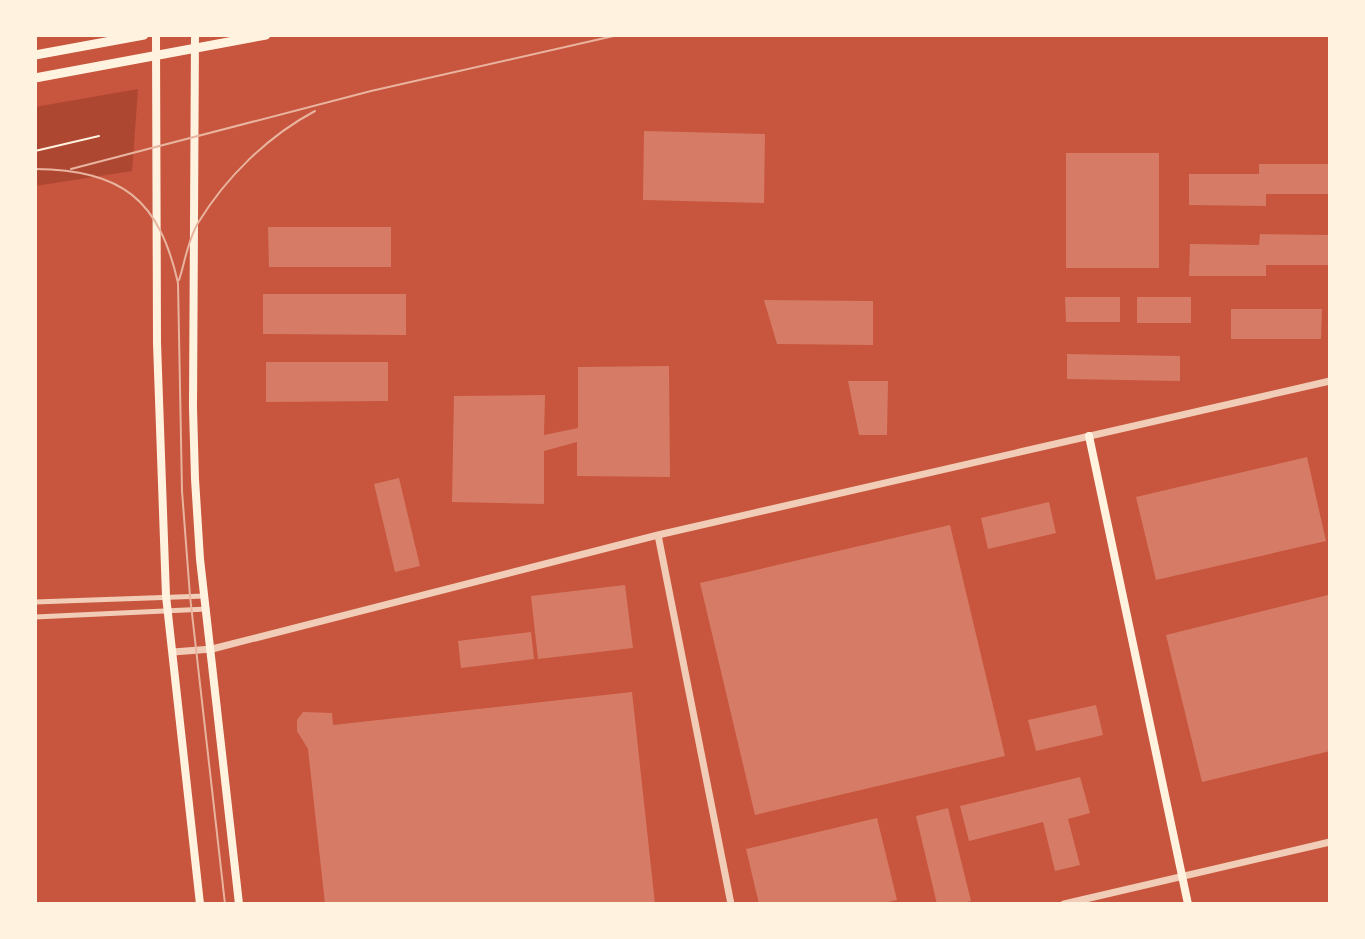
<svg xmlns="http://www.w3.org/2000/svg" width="1365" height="939" font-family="'Open Sans',sans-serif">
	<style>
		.green { fill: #ae4732 }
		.building { fill: #d67c66 }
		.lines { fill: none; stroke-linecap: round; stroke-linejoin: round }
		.path { stroke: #fff3e0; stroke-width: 2 }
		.minor { stroke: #f1ccb7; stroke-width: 5 }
		.tertiary { stroke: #f1ccb7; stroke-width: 7 }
		.secondary { stroke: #fff3e0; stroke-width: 8 }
		.trunk { stroke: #fff3e0; stroke-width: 9 }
		.tram { stroke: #e9b49f; stroke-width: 2 }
	</style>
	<rect width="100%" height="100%" fill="#c8553d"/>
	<path class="green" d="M 138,89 L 132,171 L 35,186 L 35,107 Z"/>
	<path class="building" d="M 644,131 L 765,134 L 764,203 L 643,200 Z
		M 1066,153 L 1159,153 L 1159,268 L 1066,268 Z
		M 1259,164 L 1330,164 L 1330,194 L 1266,194 L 1266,206 L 1189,205 L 1189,174 L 1259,174 Z
		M 268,227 L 391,227 L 391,267 L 269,267 Z
		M 1260,234 L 1330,235 L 1330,265 L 1266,265 L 1266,276 L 1189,276 L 1190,244 L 1259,245 Z
		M 263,294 L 406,294 L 406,335 L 263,334 Z
		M 1065,297 L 1120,297 L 1120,322 L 1066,322 Z
		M 1137,297 L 1191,297 L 1191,323 L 1137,323 Z
		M 764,300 L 873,301 L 873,345 L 777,344 Z
		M 1231,309 L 1322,309 L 1321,339 L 1231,339 Z
		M 1067,354 L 1180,356 L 1180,381 L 1067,379 Z
		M 266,362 L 388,362 L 388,401 L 266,402 Z
		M 669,366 L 670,477 L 577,476 L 577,442 L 544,451 L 544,504 L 452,502 L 454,396 L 545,395 L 544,435 L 578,428 L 578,367 Z
		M 848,381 L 888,381 L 887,435 L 859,435 Z
		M 1307,457 L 1326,541 L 1156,580 L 1136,497 Z
		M 399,478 L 420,566 L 395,572 L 374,484 Z
		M 1049,502 L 1056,533 L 988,549 L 981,518 Z
		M 950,525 L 1005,756 L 755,815 L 700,583 Z
		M 625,585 L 633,648 L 538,659 L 531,596 Z
		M 1328,595 L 1330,751 L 1202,782 L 1166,635 Z
		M 531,632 L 534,659 L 461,668 L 458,641 Z
		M 632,692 L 655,904 L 325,904 L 308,749 L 297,731 L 297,720 L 303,712 L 332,713 L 333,725 Z
		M 1096,705 L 1103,735 L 1036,751 L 1028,720 Z
		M 1080,777 L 1090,813 L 1068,819 L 1080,865 L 1055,871 L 1043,822 L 969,841 L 960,806 Z
		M 948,808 L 971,901 L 961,904 L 937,904 L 916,816 Z
		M 877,818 L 897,900 L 879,904 L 759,904 L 746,849 Z"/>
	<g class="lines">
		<path class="path" d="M 35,151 L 99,136"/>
		<path class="minor" d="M 35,602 L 205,596
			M 35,617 L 207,609"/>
		<path class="tertiary" d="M 658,535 L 731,904
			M 173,652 L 212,649 L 658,535 L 1330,381
			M 1064,904 L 1330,842"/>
		<path class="secondary" d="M 156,35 L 157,343 L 166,596 L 200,904
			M 195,35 L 193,408 L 195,479 L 200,559 L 239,904
			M 1089,436 L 1188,904"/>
		<path class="trunk" d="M 35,55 L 144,35
			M 35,78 L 266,35"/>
		<path class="tram" d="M 35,169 C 122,170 159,199 178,283 L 182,491 L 190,596 L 225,904
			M 71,169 L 371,91 L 618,35
			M 179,280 C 185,262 188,239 198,223 C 226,177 268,136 315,111"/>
	</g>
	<rect width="1365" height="939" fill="none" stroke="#fff3e0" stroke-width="74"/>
</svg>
